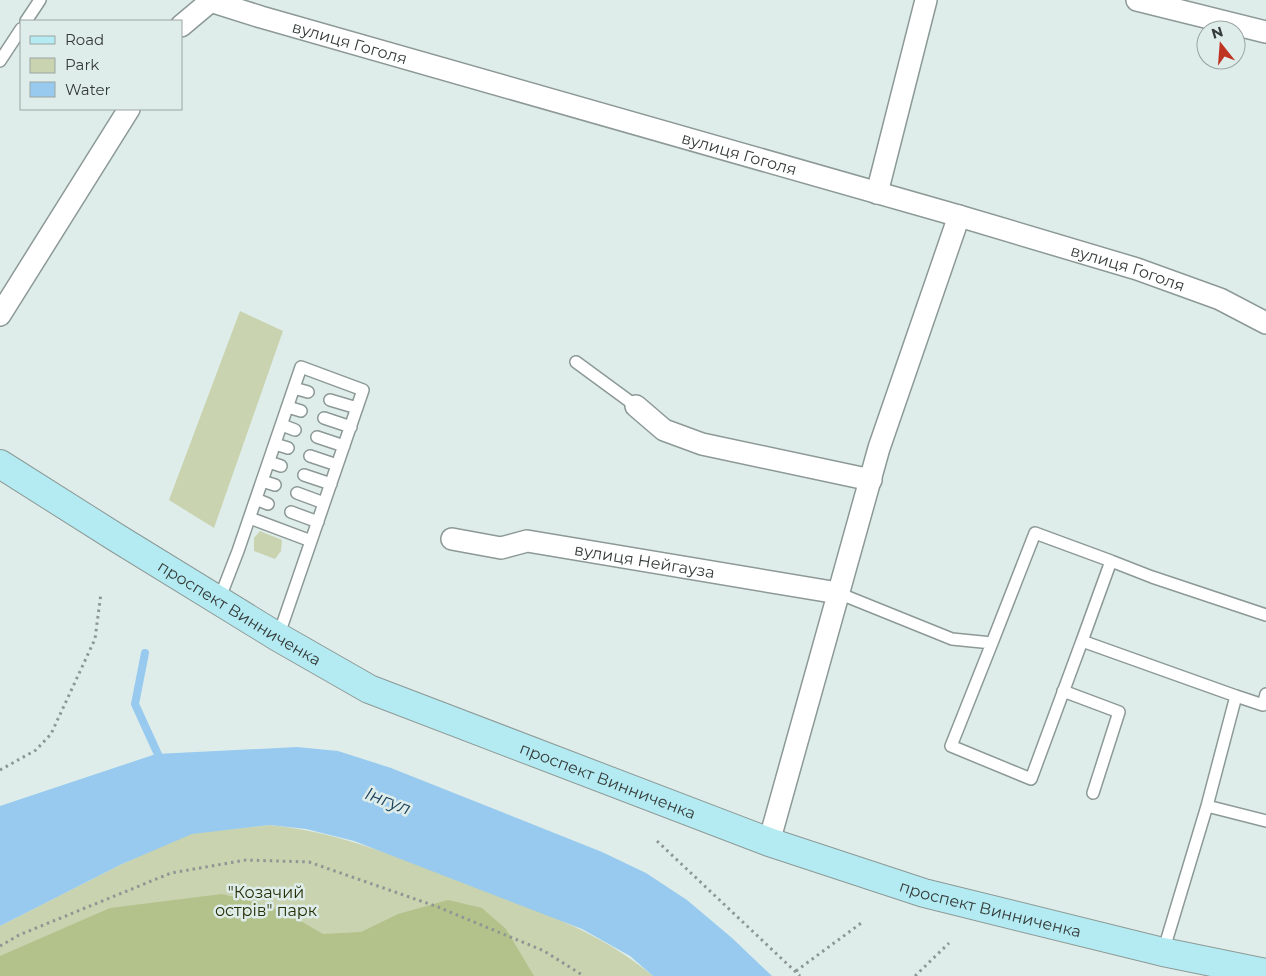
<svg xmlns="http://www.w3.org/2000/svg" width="1266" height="976" font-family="Montserrat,sans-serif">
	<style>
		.green { fill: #c9d3af }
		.forest { fill: #b3c18b }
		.water { fill: #97caee }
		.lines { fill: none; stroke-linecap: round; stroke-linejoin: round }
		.stream { stroke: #97caee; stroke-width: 8 }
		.lane-casing { stroke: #8c9996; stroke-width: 14 }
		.street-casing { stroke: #8c9996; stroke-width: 24 }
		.secondary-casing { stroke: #8c9996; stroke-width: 30 }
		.path { stroke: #8d9794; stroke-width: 3; stroke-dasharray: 2.5 4; stroke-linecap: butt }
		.lane { stroke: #fff; stroke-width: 11 }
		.street { stroke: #fff; stroke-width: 21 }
		.secondary { stroke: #b4ebf2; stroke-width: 28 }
		.labels { text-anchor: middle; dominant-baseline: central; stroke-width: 5; stroke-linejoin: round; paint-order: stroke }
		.street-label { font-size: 16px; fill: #353b39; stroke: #dfedea }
		.park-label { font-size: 16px; fill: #272f05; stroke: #dfedea }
		.water-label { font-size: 18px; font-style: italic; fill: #163e57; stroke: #dfedea }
	</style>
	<rect width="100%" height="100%" fill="#dfedea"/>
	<path class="green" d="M 240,311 L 283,331 L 214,528 L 169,500 Z
		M 260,531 L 282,540 L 281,551 L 275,559 L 254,551 L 254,538 Z
		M 270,825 C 345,833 402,859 472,886 C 538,911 598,930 653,976 L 0,976 L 0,926 L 122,864 L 192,833 Z"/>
	<path class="forest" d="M 222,894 L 280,909 L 323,934 L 361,932 L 398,914 L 448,900 L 482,908 L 506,929 L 534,976 L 0,976 L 0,956 L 110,908 Z"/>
	<path class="water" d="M 297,747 L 338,751 L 391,768 L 602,852 L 646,873 L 687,900 L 732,938 L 772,976 L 653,976 L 630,956 L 582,929 L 354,841 L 306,829 L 270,825 L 192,834 L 122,864 L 0,926 L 0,806 L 156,754 Z"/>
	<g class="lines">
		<path class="stream" d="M 145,653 L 135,704 L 161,761"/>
		<g class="lane-casing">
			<path id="lane" d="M 26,21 L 40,0
				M 0,61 L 21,29
				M 576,362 L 636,406
				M 294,388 L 308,392
				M 330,400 L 357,408
				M 288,407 L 301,411
				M 324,418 L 351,427
				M 282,425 L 295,430
				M 317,437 L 344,446
				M 275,444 L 288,448
				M 310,456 L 337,465
				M 269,462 L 281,466
				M 304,475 L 331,484
				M 262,481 L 275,485
				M 297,493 L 324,503
				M 256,499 L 268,504
				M 291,512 L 318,522
				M 250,518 L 311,541
				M 1111,561 L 1152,577 L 1266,615
				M 838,593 L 952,639 L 992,643 L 1035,533 L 1111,561 L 1082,641 L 1236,696 L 1207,806 L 1163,952
				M 219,600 L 238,551 L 301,367 L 363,390 L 278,637
				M 992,643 L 951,746 L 1031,779 L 1082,641
				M 1063,691 L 1119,712 L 1093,793
				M 1236,696 L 1263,705 L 1266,694
				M 1207,806 L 1266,821"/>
		</g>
		<g class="street-casing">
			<g id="street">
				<path id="s1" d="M 207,0 L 261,17 L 959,216 L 1137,269 L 1220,299 L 1266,323"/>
				<path d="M 1137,0 L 1266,32"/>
				<path d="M 181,26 L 212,0"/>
				<path d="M 877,193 L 926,0"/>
				<path d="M 0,315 L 129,109"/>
				<path d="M 636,406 L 664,430 L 702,444 L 871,480"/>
				<path id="s2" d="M 452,539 L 501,548 L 527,541 L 838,593"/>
				<path d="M 769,842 L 879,448 L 959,216"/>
			</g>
		</g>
		<g class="secondary-casing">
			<g id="secondary">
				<path id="s3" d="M 0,464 L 117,538 L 278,637 L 369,689 L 769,842 L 924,893 L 1163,952 L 1266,973"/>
			</g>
		</g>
		<path class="path" d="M 0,770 L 36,750 L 51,734 L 95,639 L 101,593
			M 657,841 L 800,976
			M 0,946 L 19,935 L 171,873 L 246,860 L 309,862 L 438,907 L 544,951 L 584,976
			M 796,971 L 864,921
			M 915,976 L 949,943"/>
		<use href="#lane" class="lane"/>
		<use href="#street" class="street"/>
		<use href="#secondary" class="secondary"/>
	</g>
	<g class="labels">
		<g class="street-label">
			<text stroke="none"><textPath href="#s1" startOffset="149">вулиця Гоголя</textPath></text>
			<text stroke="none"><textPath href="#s1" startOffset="554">вулиця Гоголя</textPath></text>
			<text stroke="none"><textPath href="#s1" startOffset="959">вулиця Гоголя</textPath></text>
			<text stroke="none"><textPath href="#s2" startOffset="196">вулиця Нейгауза</textPath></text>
			<text stroke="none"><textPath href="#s3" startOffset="282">проспект Винниченка</textPath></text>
			<text stroke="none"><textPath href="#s3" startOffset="688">проспект Винниченка</textPath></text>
			<text stroke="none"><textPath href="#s3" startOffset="1092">проспект Винниченка</textPath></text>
		</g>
		<g class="park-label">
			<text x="266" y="892">"Козачий<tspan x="266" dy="18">острів" парк</tspan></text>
		</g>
		<g class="water-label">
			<text transform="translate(388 801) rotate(21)">Інгул</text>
		</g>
	</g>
	<rect x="20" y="20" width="162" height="90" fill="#dfedea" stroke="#9ba6a3"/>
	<rect x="30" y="36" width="25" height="8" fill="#b4ebf2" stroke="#9ba6a3"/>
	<text x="65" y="45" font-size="15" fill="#353b39">Road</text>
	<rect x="30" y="58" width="25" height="15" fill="#c9d3af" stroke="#9ba6a3"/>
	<text x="65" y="70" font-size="15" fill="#353b39">Park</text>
	<rect x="30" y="82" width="25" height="15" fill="#97caee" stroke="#9ba6a3"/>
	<text x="65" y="95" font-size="15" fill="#353b39">Water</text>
	<g transform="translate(1221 45) rotate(343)"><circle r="24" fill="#dfedea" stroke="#9ba6a3"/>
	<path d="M0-4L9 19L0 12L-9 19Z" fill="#bf3323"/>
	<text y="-8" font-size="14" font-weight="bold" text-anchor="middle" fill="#353b39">N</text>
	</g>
</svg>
